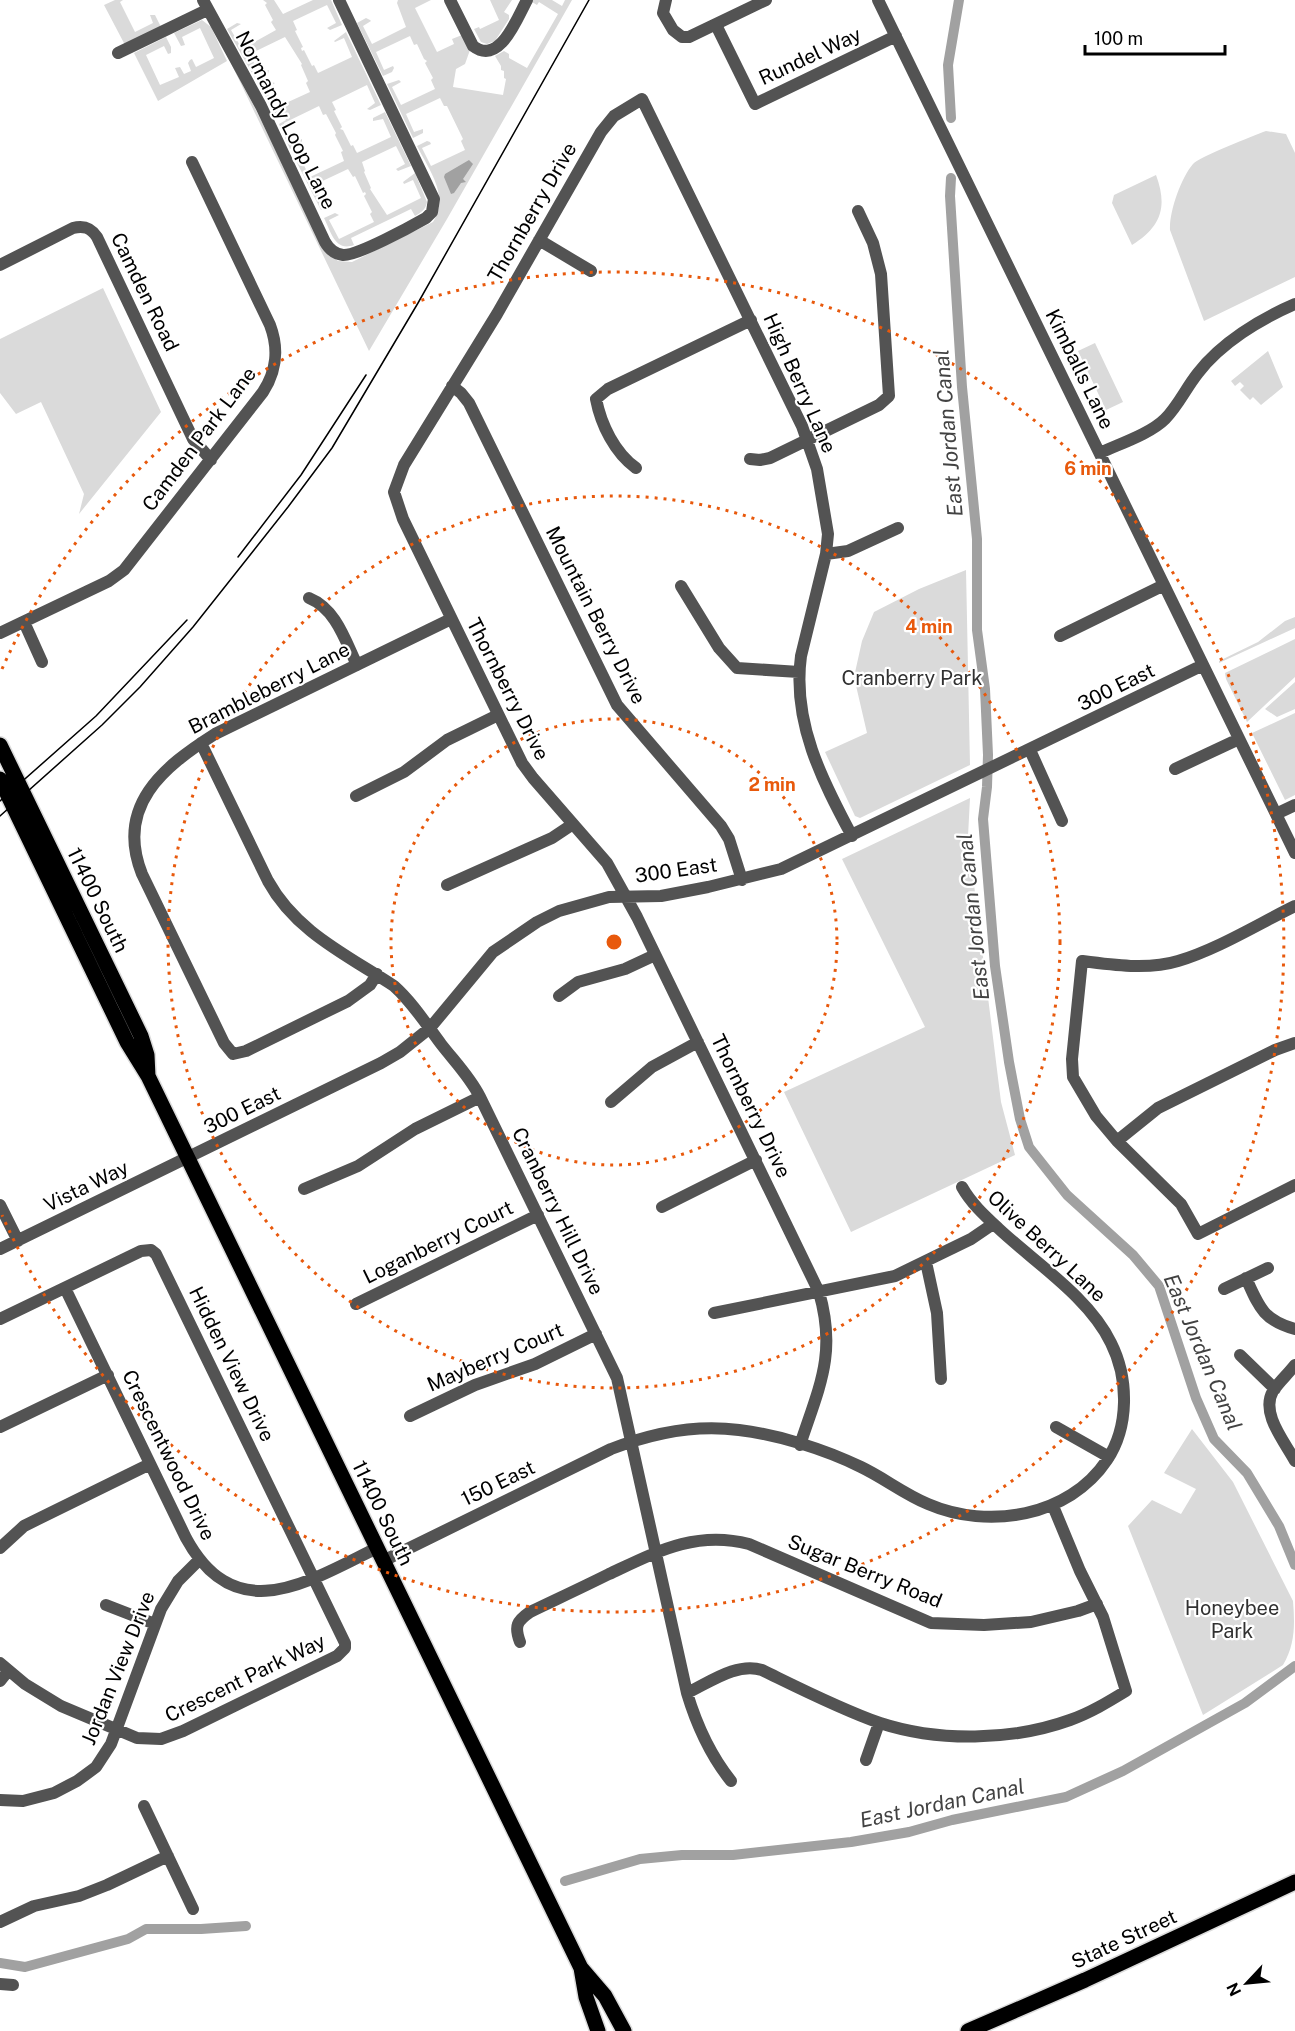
<svg xmlns="http://www.w3.org/2000/svg" width="1295" height="2031" font-family="'Public Sans',sans-serif">
	<style>
		.green { fill: #dadada }
		.water { fill: #a1a1a1 }
		.lines { fill: none; stroke-linecap: round; stroke-linejoin: round }
		.canal { stroke: #a1a1a1; stroke-width: 10 }
		.major-casing { stroke: #dbdbdb; stroke-width: 18 }
		.minor { stroke: #535353; stroke-width: 12 }
		.major { stroke: #000; stroke-width: 15 }
		.tram { stroke: #000; stroke-width: 1.5 }
		.ring { fill: none; stroke: #e8590c; stroke-width: 3; stroke-dasharray: 3 6 }
		.labels { text-anchor: middle; dominant-baseline: central; stroke-width: 4.5; stroke-linejoin: round; paint-order: stroke }
		.street-label { font-size: 20px; fill: #000; stroke: #fff }
		.park-label { font-size: 20px; fill: #313131; stroke: #fff }
		.water-label { font-size: 21px; font-style: italic; fill: #424242; stroke: #fff }
		.centre { fill: #e8590c; stroke: #fff; stroke-width: 3 }
		.ring-label { font-size: 18px; text-anchor: middle; font-weight: bold; fill: #e8590c; stroke: #fff; stroke-width: 4.5; stroke-linejoin: round; paint-order: stroke }
	</style>
	<rect width="100%" height="100%" fill="#fff"/>
	<path class="green" d="M 115,0 L 123,0 L 120,2 L 135,32 L 153,23 L 150,15 L 155,15 L 161,27 L 125,45 L 104,5 Z
		M 263,0 L 274,0 L 283,14 L 313,0 L 331,0 L 342,25 L 330,30 L 327,28 L 336,23 L 327,5 L 293,21 L 297,30 L 295,31 L 303,47 L 301,48 L 302,51 L 304,50 L 312,66 L 314,65 L 318,73 L 352,57 L 344,38 L 335,42 L 334,41 L 346,32 L 381,105 L 370,110 L 367,109 L 375,103 L 367,85 L 332,102 L 336,110 L 334,111 L 342,127 L 340,129 L 343,130 L 351,146 L 353,145 L 357,153 L 391,137 L 383,119 L 373,121 L 373,118 L 385,112 L 411,166 L 398,171 L 396,169 L 405,164 L 396,146 L 362,162 L 365,171 L 364,172 L 371,188 L 370,189 L 387,215 L 421,198 L 413,180 L 404,184 L 403,182 L 415,173 L 427,202 C 426,209 421,213 415,216 L 411,209 L 351,238 L 354,245 C 335,252 331,232 324,218 L 335,213 L 339,215 L 329,220 L 339,239 L 374,222 L 370,214 L 372,212 L 364,196 L 366,194 L 365,192 L 363,193 L 355,176 L 353,177 L 348,169 L 314,185 L 323,205 L 333,201 L 332,205 L 321,210 L 294,157 L 306,151 L 309,153 L 300,158 L 310,177 L 344,161 L 341,152 L 343,151 L 335,135 L 336,133 L 326,114 L 323,115 L 319,106 L 284,123 L 293,143 L 302,139 L 302,143 L 290,149 L 279,124 L 286,120 L 280,110 L 274,114 L 261,87 L 271,82 L 275,83 L 266,89 L 275,108 L 310,92 L 306,83 L 308,81 L 301,65 L 302,64 L 285,37 L 250,54 L 259,74 L 269,70 L 268,74 L 256,80 L 227,29 L 237,23 L 241,24 L 231,30 L 242,49 L 276,30 L 271,22 L 273,20 L 265,5 L 267,3 Z
		M 398,0 L 431,0 L 415,8 L 437,52 L 454,44 L 452,39 L 462,35 L 470,50 L 465,64 L 456,69 L 453,87 L 503,95 L 506,79 L 504,78 L 504,71 L 501,70 L 501,66 L 495,56 L 504,51 L 509,54 L 509,58 L 527,68 L 558,14 L 539,2 L 537,5 L 532,2 L 533,0 L 552,0 L 562,6 L 565,0 L 572,0 L 447,219 L 369,351 L 230,61 L 256,110 L 324,249 L 338,261 L 352,262 L 433,222 C 450,196 429,170 417,146 L 427,141 L 430,142 L 431,144 L 422,148 L 431,166 L 465,150 L 461,141 L 463,139 L 447,106 L 444,106 L 440,98 L 406,114 L 414,132 L 423,129 L 423,133 L 413,138 L 387,84 L 399,80 L 401,82 L 392,87 L 401,105 L 435,89 L 431,80 L 433,78 L 425,63 L 427,61 L 424,59 L 417,44 L 414,45 L 410,36 L 376,52 L 384,70 L 393,66 L 394,68 L 392,72 L 383,76 L 357,23 L 366,18 L 370,20 L 371,21 L 363,26 L 372,44 L 406,27 L 397,3 Z
		M 490,0 L 512,0 L 504,12 L 509,15 L 509,19 L 495,41 L 487,44 L 481,42 L 474,29 L 479,27 L 480,29 L 499,20 Z
		M 202,20 L 211,27 L 227,61 L 158,101 L 134,53 L 166,37 L 171,47 L 171,53 L 168,54 L 164,46 L 146,55 L 160,85 L 179,77 L 175,68 L 180,67 L 184,74 L 191,71 L 188,63 L 190,60 L 192,59 L 196,67 L 214,58 L 200,28 L 182,37 L 185,45 L 181,46 L 174,33 Z
		M 1266,131 L 1286,134 L 1295,153 L 1295,277 L 1204,321 L 1170,230 C 1169,212 1181,178 1193,164 C 1199,157 1253,136 1266,131 Z
		M 1156,175 C 1168,207 1161,227 1132,245 L 1112,203 L 1114,195 Z
		M 103,288 L 161,412 L 79,514 L 84,494 L 41,402 L 16,414 L 0,393 L 0,339 Z
		M 1095,343 L 1123,402 L 1106,410 L 1078,351 Z
		M 1268,351 L 1283,387 L 1261,405 L 1253,397 L 1250,400 L 1240,390 L 1244,386 L 1240,382 L 1235,386 L 1231,381 Z
		M 966,570 L 970,765 L 860,818 L 855,816 L 825,752 L 867,733 L 854,677 L 862,641 L 874,612 L 919,589 Z
		M 1295,617 L 1295,628 L 1219,663 L 1219,661 L 1258,642 L 1285,621 Z
		M 1295,639 L 1295,677 L 1247,722 L 1226,679 L 1225,673 Z
		M 1295,682 L 1295,709 L 1277,717 L 1265,709 Z
		M 1295,713 L 1295,795 L 1285,800 L 1252,733 Z
		M 970,798 L 968,836 L 1001,1102 L 1015,1155 L 851,1232 L 784,1092 L 925,1027 L 842,859 Z
		M 1192,1429 L 1233,1482 L 1293,1601 C 1295,1625 1295,1645 1283,1665 L 1203,1715 L 1128,1526 L 1152,1500 L 1181,1514 L 1196,1489 L 1164,1473 Z"/>
	<path class="water" d="M 469,160 L 473,164 L 463,179 L 466,182 L 461,183 L 454,193 L 451,194 L 444,177 L 445,174 Z"/>
	<g class="lines">
		<path class="canal" d="M 951,118 L 948,65 L 959,0
			M 951,178 L 950,196 L 962,387 L 977,539 L 977,630 L 985,689 L 988,755 L 987,787 L 983,819 L 995,966 L 1009,1062 L 1020,1119 L 1029,1147 L 1067,1195 L 1133,1255 L 1159,1286 L 1196,1398 L 1214,1439 L 1247,1473 L 1279,1526 L 1295,1565
			M 565,1881 L 640,1859 L 682,1855 L 733,1855 L 851,1842 L 909,1832 L 952,1820 L 1066,1797 L 1123,1771 L 1245,1703 L 1295,1666
			M 0,1963 L 25,1967 L 128,1939 L 146,1929 L 201,1929 L 246,1926"/>
		<g class="major-casing">
			<path id="major" d="M 0,745 L 141,1036 L 147,1055 L 148,1076
				M 0,779 L 127,1042 L 148,1076 L 581,1968 L 605,1996 L 624,2031
				M 581,1968 L 586,1997 L 598,2031
				M 968,2031 L 1085,1980 L 1295,1882"/>
		</g>
		<path class="minor" d="M 203,0 L 261,106 L 325,242 C 329,249 335,254 343,255 C 357,256 412,226 426,218 L 432,212 L 434,199 L 339,0
			M 450,0 L 473,46 C 500,66 517,18 527,0
			M 666,0 L 663,13 L 673,30 L 682,37 L 689,37 L 766,0
			M 878,0 L 1295,853
			M 716,25 L 755,104 L 896,36
			M 118,53 L 207,10
			M 539,240 L 591,271
			M 0,265 L 73,228 C 84,225 91,228 97,237 L 193,439 L 211,460
			M 452,386 L 461,393 L 469,403 L 617,705 L 721,826 L 729,839 L 742,880
			M 1100,453 C 1119,444 1150,434 1165,419 C 1178,406 1186,388 1198,373 C 1221,343 1260,319 1295,304
			M 750,459 L 760,460 L 770,458 L 879,405 L 889,396 L 881,274 L 873,243 L 858,211
			M 636,468 C 615,453 601,425 596,399 L 608,389 L 751,320
			M 826,554 L 848,551 L 898,528
			M 681,586 L 719,648 L 737,668 L 799,672
			M 309,598 C 336,609 345,640 357,665
			M 24,622 L 42,662
			M 0,633 L 109,581 L 124,570 L 263,392 C 277,370 279,349 270,325 L 192,162
			M 1060,636 L 1164,585
			M 201,743 L 268,881 C 296,932 347,955 394,986 C 413,1003 426,1024 441,1044 C 455,1062 470,1077 480,1097 L 617,1378 L 687,1693 C 696,1723 711,1756 731,1781
			M 1030,750 L 1062,821
			M 1175,769 L 1239,739
			M 356,796 L 404,772 L 447,740 L 498,715
			M 1276,814 L 1295,805
			M 447,885 L 552,838 L 573,824
			M 1295,906 C 1258,924 1218,949 1178,961 C 1149,970 1112,965 1082,961 L 1072,1059 L 1073,1077 L 1096,1116 L 1117,1141 L 1181,1204 L 1198,1234 L 1295,1185
			M 377,974 L 370,985 L 348,1001 L 246,1051 L 233,1054 L 224,1043 L 142,874 C 115,806 163,767 215,734 L 451,619
			M 559,996 L 578,982 L 625,969 L 655,955
			M 611,1102 L 652,1067 L 698,1042
			M 1117,1141 L 1158,1108 L 1275,1050 L 1295,1043
			M 304,1189 L 358,1166 L 415,1129 L 480,1097
			M 0,1205 L 18,1241
			M 662,1207 L 756,1160
			M 0,1249 L 381,1063 L 400,1052 L 430,1028 L 493,952 L 537,922 L 559,911 L 609,897 L 661,896 L 708,887 L 781,869 L 1203,665
			M 926,1262 L 937,1313 L 941,1379
			M 1246,1278 C 1259,1307 1263,1320 1295,1329
			M 65,1288 L 186,1538 C 236,1630 309,1581 377,1548
			M 1224,1289 L 1268,1268
			M 356,1304 L 538,1215
			M 714,1313 L 895,1276 L 971,1239 L 993,1224
			M 0,1319 L 141,1251 L 151,1250 L 156,1254 L 345,1643 L 345,1648 L 337,1656 L 183,1731 L 161,1739 L 137,1738 L 61,1706 L 25,1684 L 0,1663
			M 1240,1355 L 1275,1389
			M 1295,1365 C 1288,1374 1279,1382 1273,1391 C 1260,1413 1285,1442 1295,1461
			M 410,1416 L 475,1385 L 535,1364 L 596,1334
			M 0,1427 L 108,1375
			M 1056,1427 L 1109,1457
			M 800,1445 C 819,1387 837,1354 819,1292 L 637,917 L 607,863 L 533,778 L 522,763 L 403,519 L 394,492 L 404,465 L 497,314 L 601,132 L 614,116 L 642,99 L 802,426 L 817,469 L 828,534 L 826,554 L 801,656 C 792,722 822,780 852,836
			M 0,1548 L 24,1526 L 150,1464
			M 383,1561 L 611,1449 C 652,1433 695,1424 739,1430 C 779,1435 824,1449 861,1467 C 884,1478 904,1494 928,1504 C 988,1530 1069,1517 1107,1460 C 1129,1427 1129,1379 1111,1343 C 1089,1297 1034,1262 998,1228 C 984,1215 971,1203 962,1187
			M 106,1605 L 155,1624
			M 520,1642 C 514,1626 517,1621 530,1612 C 557,1599 583,1587 609,1574 C 656,1552 696,1530 749,1544 L 931,1623 L 984,1625 L 1031,1622 L 1078,1611 L 1097,1604
			M 0,1681 L 8,1671
			M 687,1693 C 710,1682 737,1662 762,1670 C 799,1688 840,1709 880,1723 C 938,1742 1012,1741 1070,1720 C 1090,1713 1108,1702 1126,1691 L 1103,1617 L 1080,1571 L 1053,1506
			M 866,1760 L 879,1723
			M 0,1800 L 23,1801 L 54,1793 L 77,1781 L 96,1767 L 111,1744 L 161,1609 L 178,1581 L 199,1560
			M 144,1806 L 193,1909
			M 0,1922 L 34,1906 L 79,1896 L 107,1885 L 168,1856
			M 0,1984 L 13,1985"/>
		<use href="#major" class="major"/>
		<path class="tram" d="M 238,557 L 301,475 L 366,375
			M 0,801 L 96,716 L 187,620
			M 0,816 L 102,725 L 140,687 L 193,627 L 288,507 L 332,448 L 418,303 L 589,0"/>
	</g>
	<g class="ring">
		<circle cx="614" cy="942" r="223"/>
		<circle cx="614" cy="942" r="446"/>
		<path d="M2 669A670 670 0 1 1 2 1215"/>
	</g>
	<g class="labels">
		<g class="street-label">
			<text transform="translate(810 56) rotate(-25)">Rundel Way</text>
			<text transform="translate(286 120) rotate(63)">Normandy Loop Lane</text>
			<text transform="translate(532 212) rotate(-60)">Thornberry Drive</text>
			<text transform="translate(145 292) rotate(64)">Camden Road</text>
			<text transform="translate(1080 369) rotate(64)">Kimballs Lane</text>
			<text transform="translate(800 383) rotate(66)">High Berry Lane</text>
			<text transform="translate(199 439) rotate(-53)">Camden Park Lane</text>
			<text transform="translate(596 615) rotate(63)">Mountain Berry Drive</text>
			<text transform="translate(1116 687) rotate(-26)">300 East</text>
			<text transform="translate(269 688) rotate(-27)">Brambleberry Lane</text>
			<text transform="translate(508 689) rotate(63)">Thornberry Drive</text>
			<text transform="translate(676 870) rotate(-8)">300 East</text>
			<text transform="translate(98 900) rotate(64)">11400 South</text>
			<text transform="translate(751 1106) rotate(64)">Thornberry Drive</text>
			<text transform="translate(242 1110) rotate(-26)">300 East</text>
			<text transform="translate(86 1186) rotate(-26)">Vista Way</text>
			<text transform="translate(558 1211) rotate(64)">Cranberry Hill Drive</text>
			<text transform="translate(438 1242) rotate(-26)">Loganberry Court</text>
			<text transform="translate(1047 1246) rotate(43)">Olive Berry Lane</text>
			<text transform="translate(495 1357) rotate(-23)">Mayberry Court</text>
			<text transform="translate(232 1364) rotate(64)">Hidden View Drive</text>
			<text transform="translate(169 1455) rotate(64)">Crescentwood Drive</text>
			<text transform="translate(498 1483) rotate(-26)">150 East</text>
			<text transform="translate(383 1513) rotate(64)">11400 South</text>
			<text transform="translate(865 1571) rotate(22)">Sugar Berry Road</text>
			<text transform="translate(118 1668) rotate(-68)">Jordan View Drive</text>
			<text transform="translate(245 1678) rotate(-26)">Crescent Park Way</text>
			<text transform="translate(1124 1939) rotate(-25)">State Street</text>
		</g>
		<g class="park-label">
			<text x="912" y="678">Cranberry Park</text>
			<text x="1232" y="1608">Honeybee<tspan x="1232" dy="23">Park</tspan></text>
		</g>
		<g class="water-label">
			<text transform="translate(948 433) rotate(-95)">East Jordan Canal</text>
			<text transform="translate(973 917) rotate(-96)">East Jordan Canal</text>
			<text transform="translate(1203 1352) rotate(67)">East Jordan Canal</text>
			<text transform="translate(942 1803) rotate(-12)">East Jordan Canal</text>
		</g>
	</g>
	<circle cx="614" cy="942" r="9" class="centre"/>
	<g class="ring-label">
		<text x="1088" y="475">6 min</text>
		<text x="929" y="633">4 min</text>
		<text x="772" y="791">2 min</text>
	</g>
	<g transform="translate(1247 1983) rotate(244)" stroke="#ffffff" stroke-width="4.5" paint-order="stroke">
	<path d="M0-4.5L10 22L0 15L-10 22Z" fill="#000000"/>
	<text y="-9" font-size="16" font-weight="bold" text-anchor="middle" fill="#000000">N</text>
	</g>
	<path d="M1085 45v9h140v-9" fill="none" stroke="#000000" stroke-width="3"/>
	<text x="1094" y="45" font-size="18" fill="#000000" stroke="#ffffff" stroke-width="4.5" paint-order="stroke">100 m</text>
</svg>
